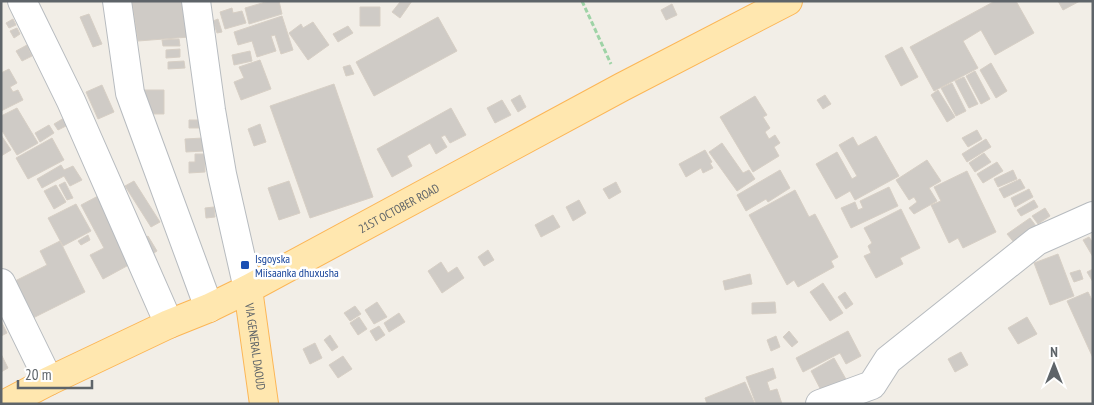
<svg xmlns="http://www.w3.org/2000/svg" width="1094" height="405" font-family="'PT Sans Narrow',sans-serif">
	<style>
		.building { fill: #cfcbc6; stroke: #d7cfc5 }
		.lines { fill: none; stroke-linecap: round; stroke-linejoin: round }
		.minor-casing { stroke: #b7bbbf; stroke-width: 30 }
		.major-casing { stroke: #fcb656; stroke-width: 30 }
		.path { stroke: #9ed3a6; stroke-width: 3; stroke-dasharray: 5 2.5; stroke-linecap: butt }
		.minor { stroke: #fff; stroke-width: 28 }
		.major { stroke: #ffe7af; stroke-width: 28 }
		.transit-dot { fill: #1a4fb4; stroke: #fff; stroke-width: 2 }
		.labels { text-anchor: middle; dominant-baseline: central; stroke-width: 5; stroke-linejoin: round; paint-order: stroke }
		.street-label { font-size: 12px; fill: #5e6469; stroke: #fff }
		.transit-label { font-size: 12px; fill: #164399; stroke: #fff; text-anchor: start }
	</style>
	<rect width="100%" height="100%" fill="#f2eee7"/>
	<path class="building" d="M 132,1 L 184,1 L 189,37 L 138,41 Z
		M 269,1 L 279,1 L 282,14 L 249,24 L 245,8 Z
		M 398,1 L 412,1 L 400,18 L 392,12 L 400,2 Z
		M 995,1 L 1016,1 L 1034,33 L 995,55 L 981,30 L 963,41 L 978,68 L 934,91 L 910,47 Z
		M 1058,1 L 1080,1 L 1063,10 Z
		M 672,4 L 677,15 L 666,20 L 661,10 Z
		M 360,7 L 380,7 L 380,26 L 360,26 Z
		M 232,8 L 233,13 L 242,11 L 246,23 L 225,29 L 220,12 Z
		M 89,14 L 102,44 L 93,47 L 80,17 Z
		M 282,16 L 293,50 L 281,54 L 275,35 L 271,36 L 276,51 L 257,57 L 252,41 L 238,45 L 234,32 Z
		M 438,17 L 457,51 L 374,96 L 356,62 Z
		M 13,19 L 16,25 L 9,28 L 6,23 Z
		M 218,19 L 222,32 L 217,33 L 213,21 Z
		M 313,22 L 329,45 L 308,60 L 289,33 L 301,24 L 303,28 Z
		M 348,26 L 353,33 L 338,42 L 333,34 Z
		M 17,28 L 20,34 L 14,38 L 10,31 Z
		M 179,39 L 180,46 L 163,46 L 162,40 Z
		M 27,45 L 32,56 L 22,61 L 16,51 Z
		M 902,47 L 918,77 L 901,86 L 885,56 Z
		M 180,49 L 180,57 L 166,58 L 166,50 Z
		M 250,51 L 252,61 L 234,65 L 232,55 Z
		M 260,60 L 271,89 L 241,100 L 234,82 L 244,78 L 239,67 Z
		M 184,61 L 185,68 L 168,69 L 168,62 Z
		M 991,63 L 1007,91 L 996,98 L 980,70 Z
		M 350,65 L 354,74 L 346,76 L 343,67 Z
		M 9,69 L 17,83 L 10,87 L 13,92 L 18,90 L 23,100 L 1,111 L 1,73 Z
		M 975,71 L 990,99 L 981,104 L 966,76 Z
		M 964,77 L 978,104 L 969,108 L 955,81 Z
		M 952,83 L 966,111 L 956,116 L 941,88 Z
		M 334,84 L 373,197 L 310,218 L 270,106 Z
		M 102,85 L 114,112 L 98,119 L 86,92 Z
		M 142,90 L 164,90 L 164,114 L 142,114 Z
		M 938,90 L 955,117 L 947,122 L 931,95 Z
		M 520,95 L 526,107 L 518,112 L 511,100 Z
		M 825,95 L 831,104 L 823,109 L 817,100 Z
		M 755,96 L 767,115 L 763,117 L 770,128 L 765,132 L 769,139 L 775,135 L 780,143 L 774,147 L 779,156 L 753,172 L 720,117 Z
		M 502,100 L 511,115 L 495,123 L 487,108 Z
		M 17,108 L 38,143 L 17,155 L 1,129 L 1,116 Z
		M 451,108 L 466,135 L 450,143 L 445,135 L 441,137 L 447,147 L 436,154 L 430,143 L 407,156 L 412,166 L 392,177 L 377,149 Z
		M 64,118 L 68,125 L 58,130 L 54,124 Z
		M 189,120 L 199,120 L 199,128 L 189,128 Z
		M 260,124 L 266,142 L 254,146 L 248,129 Z
		M 49,125 L 54,133 L 40,142 L 35,133 Z
		M 977,130 L 982,139 L 968,147 L 962,138 Z
		M 1,135 L 11,150 L 1,156 Z
		M 876,136 L 899,176 L 855,200 L 850,191 L 836,199 L 816,164 L 837,152 L 852,179 L 857,176 L 839,145 L 853,137 L 858,146 Z
		M 52,138 L 64,160 L 28,179 L 16,158 Z
		M 203,138 L 204,151 L 186,152 L 185,139 Z
		M 986,139 L 991,147 L 967,162 L 962,154 Z
		M 722,143 L 743,173 L 749,170 L 755,179 L 737,191 L 709,152 Z
		M 705,150 L 712,162 L 710,163 L 713,168 L 703,173 L 701,168 L 686,177 L 679,164 Z
		M 984,153 L 991,162 L 975,172 L 969,163 Z
		M 195,154 L 205,154 L 205,172 L 189,173 L 189,162 L 195,162 Z
		M 927,160 L 941,181 L 929,188 L 937,201 L 914,214 L 909,208 L 917,202 L 914,197 L 909,200 L 896,180 Z
		M 997,162 L 1003,171 L 983,183 L 977,174 Z
		M 61,165 L 64,170 L 73,166 L 82,180 L 70,186 L 64,176 L 42,188 L 37,179 Z
		M 780,170 L 790,188 L 768,202 L 766,199 L 746,211 L 737,195 Z
		M 1013,170 L 1017,179 L 998,187 L 994,179 Z
		M 967,171 L 996,232 L 963,248 L 958,238 L 949,243 L 931,205 L 941,201 L 934,187 Z
		M 1020,179 L 1025,188 L 1004,198 L 999,189 Z
		M 134,181 L 160,222 L 151,227 L 125,186 Z
		M 289,181 L 300,213 L 279,220 L 268,188 Z
		M 65,182 L 73,198 L 67,200 L 59,185 Z
		M 616,182 L 621,192 L 609,199 L 603,189 Z
		M 56,185 L 66,202 L 54,209 L 44,191 Z
		M 889,187 L 898,206 L 851,228 L 841,208 L 855,202 L 858,210 L 863,208 L 860,201 Z
		M 1029,189 L 1033,197 L 1015,207 L 1011,198 Z
		M 795,190 L 809,217 L 815,214 L 838,257 L 831,261 L 834,267 L 798,287 L 794,280 L 787,285 L 749,215 Z
		M 100,195 L 136,261 L 103,279 L 90,255 L 104,248 L 81,205 Z
		M 579,200 L 586,213 L 573,221 L 566,207 Z
		M 1034,200 L 1038,207 L 1021,216 L 1017,210 Z
		M 76,204 L 91,231 L 63,246 L 48,218 Z
		M 214,207 L 215,217 L 206,218 L 205,208 Z
		M 1045,208 L 1050,216 L 1038,224 L 1032,216 Z
		M 901,209 L 920,248 L 900,258 L 903,264 L 876,278 L 864,256 L 871,253 L 868,246 L 872,243 L 864,228 Z
		M 553,215 L 560,227 L 541,237 L 535,225 Z
		M 1030,218 L 1039,230 L 1017,246 L 1007,234 Z
		M 88,235 L 90,240 L 81,245 L 78,241 Z
		M 148,236 L 157,251 L 149,256 L 140,241 Z
		M 1089,237 L 1093,243 L 1093,257 L 1083,240 Z
		M 60,241 L 85,292 L 33,318 L 15,281 L 47,265 L 40,251 Z
		M 488,250 L 494,260 L 484,266 L 478,257 Z
		M 1058,254 L 1074,296 L 1050,305 L 1034,263 Z
		M 441,262 L 448,273 L 457,267 L 464,278 L 442,293 L 428,271 Z
		M 1093,269 L 1093,282 L 1087,272 Z
		M 1080,270 L 1083,279 L 1074,282 L 1070,273 Z
		M 750,274 L 752,284 L 725,290 L 723,281 Z
		M 823,283 L 843,313 L 830,321 L 810,292 Z
		M 845,292 L 853,304 L 846,309 L 838,297 Z
		M 1088,292 L 1093,302 L 1093,358 L 1067,301 Z
		M 377,302 L 387,317 L 374,324 L 365,310 Z
		M 775,302 L 776,313 L 752,314 L 752,303 Z
		M 355,306 L 361,314 L 350,321 L 344,313 Z
		M 399,313 L 405,322 L 389,332 L 384,323 Z
		M 359,317 L 367,329 L 358,335 L 350,323 Z
		M 1027,317 L 1037,334 L 1018,344 L 1008,328 Z
		M 1,321 L 7,333 L 1,336 Z
		M 379,326 L 385,335 L 376,341 L 370,331 Z
		M 789,331 L 798,342 L 792,347 L 783,337 Z
		M 848,331 L 861,356 L 846,364 L 840,353 L 803,372 L 796,358 Z
		M 330,335 L 338,347 L 332,351 L 324,340 Z
		M 776,336 L 780,347 L 771,351 L 767,340 Z
		M 315,343 L 322,358 L 310,364 L 303,349 Z
		M 961,352 L 968,365 L 955,372 L 948,359 Z
		M 1,354 L 8,368 L 1,372 Z
		M 343,356 L 352,369 L 338,378 L 329,365 Z
		M 834,358 L 847,381 L 823,394 L 811,371 Z
		M 773,368 L 776,378 L 767,382 L 770,391 L 777,389 L 782,404 L 756,404 L 746,377 Z
		M 745,382 L 755,404 L 707,404 L 705,398 Z"/>
	<g class="lines">
		<g class="minor-casing">
			<path id="minor" d="M 22,1 L 71,101 L 169,324
				M 117,1 L 130,93 L 209,308
				M 196,1 L 211,110 L 222,174 L 248,289
				M 1,283 L 49,381
				M 820,404 L 872,385 L 888,360 L 1037,241 L 1093,216"/>
		</g>
		<g class="major-casing">
			<g id="major">
				<path id="s1" d="M 248,289 L 264,404"/>
				<path id="s2" d="M 5,404 L 49,381 L 169,324 L 209,308 L 248,289 L 622,87 L 788,1"/>
			</g>
		</g>
		<path class="path" d="M 582,1 L 611,64"/>
		<use href="#minor" class="minor"/>
		<use href="#major" class="major"/>
	</g>
	<rect class="transit-dot" x="240" y="260" width="10" height="10" rx="2.5"/>
	<g class="labels">
		<g class="street-label">
			<text stroke="none"><textPath href="#s2" startOffset="440">21ST OCTOBER ROAD</textPath></text>
			<text stroke="none"><textPath href="#s1" startOffset="58">VIA GENERAL DAOUD</textPath></text>
		</g>
		<g class="transit-label">
			<text x="255" y="258">Isgoyska<tspan x="255" dy="14">Miisaanka dhuxusha</tspan></text>
		</g>
	</g>
	<rect width="1094" height="405" fill="none" stroke="#5e6469" stroke-width="5"/>
	<g transform="translate(1054 365)" stroke="#ffffff" stroke-width="4" paint-order="stroke">
	<path d="M0-4L9 19L0 12L-9 19Z" fill="#5e6469"/>
	<text y="-8" font-size="14" font-weight="bold" text-anchor="middle" fill="#5e6469">N</text>
	</g>
	<path d="M18 380v8h74v-8" fill="none" stroke="#5e6469" stroke-width="2.5"/>
	<text x="25" y="380" font-size="15" fill="#5e6469" stroke="#ffffff" stroke-width="4" paint-order="stroke">20 m</text>
</svg>
